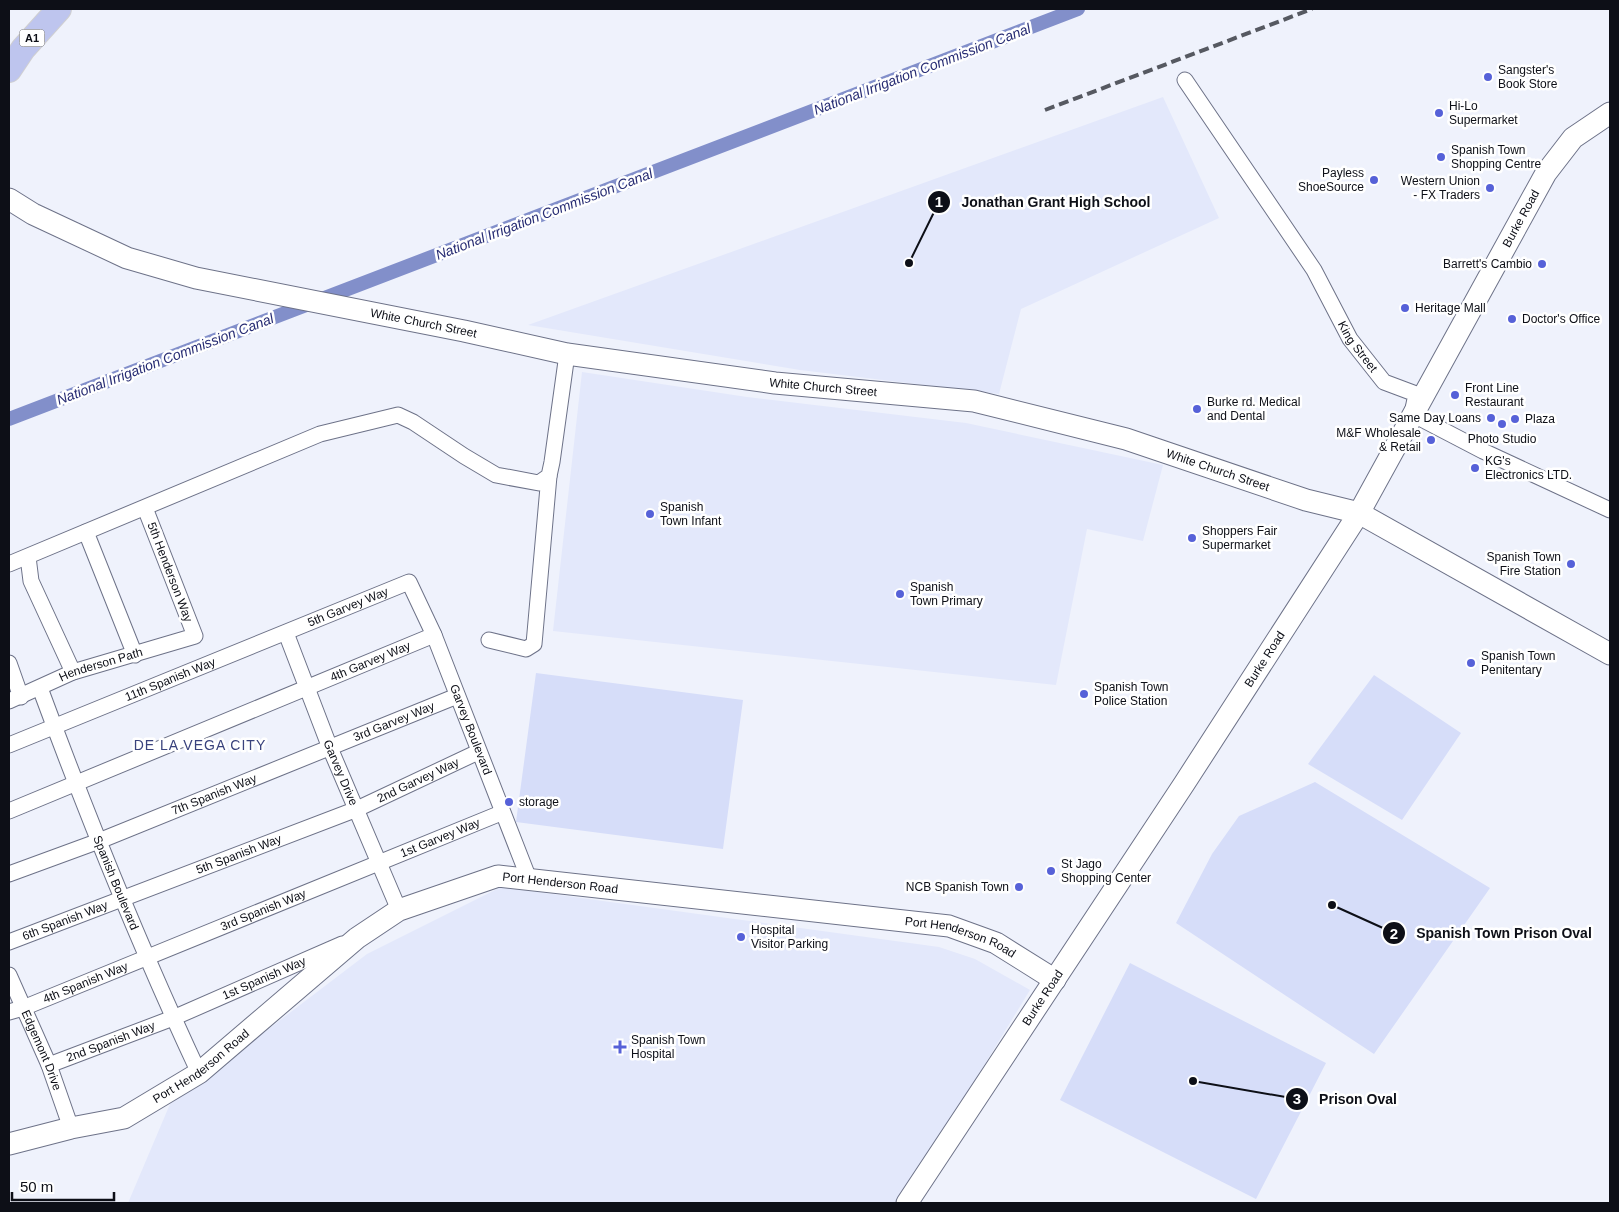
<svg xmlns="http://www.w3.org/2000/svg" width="1619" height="1212" font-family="Helvetica,sans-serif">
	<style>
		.built { fill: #e3e8fb }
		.green { fill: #d6ddf9 }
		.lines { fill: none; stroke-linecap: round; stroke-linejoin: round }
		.canal { stroke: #828fca; stroke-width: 14 }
		.street-casing { stroke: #6d7288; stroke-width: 17 }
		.secondary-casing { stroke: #6d7288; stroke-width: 23 }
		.primary-casing { stroke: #cfcfd1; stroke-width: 26 }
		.street { stroke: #fff; stroke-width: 15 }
		.secondary { stroke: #fff; stroke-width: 21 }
		.primary { stroke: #bec5ee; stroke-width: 24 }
		.rail { stroke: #565961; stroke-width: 4; stroke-dasharray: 10 5; stroke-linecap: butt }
		.poi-dot { fill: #5661d8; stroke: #fff; stroke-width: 2 }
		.labels { text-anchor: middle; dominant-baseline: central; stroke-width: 5; stroke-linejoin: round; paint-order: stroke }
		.shield { fill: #fff; stroke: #56575d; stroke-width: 1 }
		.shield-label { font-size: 11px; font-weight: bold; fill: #0d0f17 }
		.poi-label { font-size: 12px; fill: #0d0f17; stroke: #fff; text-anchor: start }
		.street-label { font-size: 12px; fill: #0d0f17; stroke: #fff }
		.water-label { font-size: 14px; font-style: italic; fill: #272c73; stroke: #fff }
		.neighbourhood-label { font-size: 14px; letter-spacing: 1px; fill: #39427d; stroke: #fff }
		.leader { fill: none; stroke: #0d0f17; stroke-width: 2 }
		.callout-dot { fill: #0d0f17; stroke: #fff; stroke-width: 2 }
		.mark-label { font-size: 15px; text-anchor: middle; font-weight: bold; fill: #fff }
		.callout-label { font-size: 14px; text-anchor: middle; font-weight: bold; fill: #0d0f17; stroke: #fff; stroke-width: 5; stroke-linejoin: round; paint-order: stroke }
	</style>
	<rect width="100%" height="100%" fill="#eff2fc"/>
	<path class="built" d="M 1163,97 L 1219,218 L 1021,309 L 999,394 L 800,370 L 528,325 Z
		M 582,372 L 747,397 L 966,423 L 1163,465 L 1143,541 L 1087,529 L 1056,685 L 553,631 Z
		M 501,887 L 939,947 L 975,959 L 1030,990 L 900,1203 L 128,1203 L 170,1104 L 367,954 Z"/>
	<path class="green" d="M 536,673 L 743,700 L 723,849 L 516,822 Z
		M 1374,675 L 1461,733 L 1402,820 L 1308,764 Z
		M 1315,782 L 1490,888 L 1374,1054 L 1176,923 L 1212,854 L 1239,816 Z
		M 1130,963 L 1326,1063 L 1256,1199 L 1060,1100 Z"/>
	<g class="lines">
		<path class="canal" d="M 9,419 L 1078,9"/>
		<g class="street-casing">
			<g id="street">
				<path id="s1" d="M 1185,80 L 1314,270 L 1350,339 L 1384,382 L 1416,394 L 1412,414 L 1483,451 L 1610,510"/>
				<path d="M 86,532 L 135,655"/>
				<path d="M 28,557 L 31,581 L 73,672"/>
				<path d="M 9,564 L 320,434 L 398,415 L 413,422 L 464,456 L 496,475 L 539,483 L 549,476 L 552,462 L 567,354"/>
				<path id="s2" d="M 286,633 L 330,748 L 399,910"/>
				<path d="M 489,640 L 526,649 L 534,644 L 549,476"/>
				<path d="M 9,663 L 21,697"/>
				<path id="s3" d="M 40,688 C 88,818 140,947 199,1073"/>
				<path id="s4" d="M 9,701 L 73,672 L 195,636 L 145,508"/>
				<path id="s5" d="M 9,745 L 409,582 L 434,635 L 529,879"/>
				<path id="s6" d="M 9,811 L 434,635"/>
				<path id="s7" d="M 9,874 L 99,841 L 457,696"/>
				<path id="s8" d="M 9,942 L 357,809 L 478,752"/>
				<path id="s9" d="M 9,975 L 49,1065 L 71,1128"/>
				<path id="s10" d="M 9,1012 L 23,1008 L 501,813"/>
				<path id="s11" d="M 49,1065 L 173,1018 L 342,944"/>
			</g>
		</g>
		<g class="secondary-casing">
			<g id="secondary">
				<path id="s12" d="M 9,199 L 33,214 L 127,258 L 196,278 L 464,331 L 567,354 L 775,383 L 974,401 L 1126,439 L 1306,500 L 1359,513 L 1610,654"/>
				<path id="s13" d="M 9,1144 L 71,1128 L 124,1118 L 199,1073 L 357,938 L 399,910 L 498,876 L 949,926 L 996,943 L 1055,980"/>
				<path id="s14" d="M 907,1203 L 1184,784 L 1359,513 L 1546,173 L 1573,138 L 1610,113"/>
			</g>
		</g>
		<g class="primary-casing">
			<path id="primary" d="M 9,70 L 23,49 L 59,9"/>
		</g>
		<use href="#street" class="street"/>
		<use href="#secondary" class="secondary"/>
		<use href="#primary" class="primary"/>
		<path class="rail" d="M 1045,110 L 1312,9"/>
	</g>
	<g class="poi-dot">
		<circle cx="1488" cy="77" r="5"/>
		<circle cx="1439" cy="113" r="5"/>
		<circle cx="1441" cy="157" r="5"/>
		<circle cx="1374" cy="180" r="5"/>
		<circle cx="1490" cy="188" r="5"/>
		<circle cx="1542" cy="264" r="5"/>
		<circle cx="1405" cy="308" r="5"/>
		<circle cx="1512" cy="319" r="5"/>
		<circle cx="1455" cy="395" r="5"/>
		<circle cx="1197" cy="409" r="5"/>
		<circle cx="1491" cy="418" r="5"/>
		<circle cx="1515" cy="419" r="5"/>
		<circle cx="1502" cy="424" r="5"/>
		<circle cx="1431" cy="440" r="5"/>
		<circle cx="1475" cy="468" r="5"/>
		<circle cx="650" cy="514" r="5"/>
		<circle cx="1192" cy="538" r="5"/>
		<circle cx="1571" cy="564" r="5"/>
		<circle cx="900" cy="594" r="5"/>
		<circle cx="1471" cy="663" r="5"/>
		<circle cx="1084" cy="694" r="5"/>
		<circle cx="509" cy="802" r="5"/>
		<circle cx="1051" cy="871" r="5"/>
		<circle cx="1019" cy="887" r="5"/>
		<circle cx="741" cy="937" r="5"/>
		<path d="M617.5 1039.5h5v5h5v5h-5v5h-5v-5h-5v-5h5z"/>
	</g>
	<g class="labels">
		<rect class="shield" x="19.5" y="29.5" width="25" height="17" rx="4"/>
		<g class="shield-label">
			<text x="32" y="38">A1</text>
		</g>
		<g class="poi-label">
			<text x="1498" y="70">Sangster's<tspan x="1498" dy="14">Book Store</tspan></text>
			<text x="1449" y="106">Hi-Lo<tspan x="1449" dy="14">Supermarket</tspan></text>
			<text x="1451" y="150">Spanish Town<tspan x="1451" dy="14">Shopping Centre</tspan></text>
			<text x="1364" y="173" text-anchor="end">Payless<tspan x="1364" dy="14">ShoeSource</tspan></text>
			<text x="1480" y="181" text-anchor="end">Western Union<tspan x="1480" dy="14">- FX Traders</tspan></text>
			<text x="1532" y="264" text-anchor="end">Barrett's Cambio</text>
			<text x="1415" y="308">Heritage Mall</text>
			<text x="1522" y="319">Doctor's Office</text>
			<text x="1465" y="388">Front Line<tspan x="1465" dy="14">Restaurant</tspan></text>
			<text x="1207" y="402">Burke rd. Medical<tspan x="1207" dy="14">and Dental</tspan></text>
			<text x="1481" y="418" text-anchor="end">Same Day Loans</text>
			<text x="1525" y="419">Plaza</text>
			<text x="1421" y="433" text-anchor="end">M&amp;F Wholesale<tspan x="1421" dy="14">&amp; Retail</tspan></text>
			<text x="1502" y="439" text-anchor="middle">Photo Studio</text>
			<text x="1485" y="461">KG's<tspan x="1485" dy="14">Electronics LTD.</tspan></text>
			<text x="660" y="507">Spanish<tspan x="660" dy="14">Town Infant</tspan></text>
			<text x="1202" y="531">Shoppers Fair<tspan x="1202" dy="14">Supermarket</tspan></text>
			<text x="1561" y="557" text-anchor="end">Spanish Town<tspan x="1561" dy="14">Fire Station</tspan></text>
			<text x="910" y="587">Spanish<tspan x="910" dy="14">Town Primary</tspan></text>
			<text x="1481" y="656">Spanish Town<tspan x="1481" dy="14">Penitentary</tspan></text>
			<text x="1094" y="687">Spanish Town<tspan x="1094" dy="14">Police Station</tspan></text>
			<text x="519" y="802">storage</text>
			<text x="1061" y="864">St Jago<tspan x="1061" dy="14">Shopping Center</tspan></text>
			<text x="1009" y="887" text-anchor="end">NCB Spanish Town</text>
			<text x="751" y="930">Hospital<tspan x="751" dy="14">Visitor Parking</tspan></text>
			<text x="631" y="1040">Spanish Town<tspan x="631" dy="14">Hospital</tspan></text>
		</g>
		<g class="street-label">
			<text stroke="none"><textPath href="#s14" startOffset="1161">Burke Road</textPath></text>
			<text stroke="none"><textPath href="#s12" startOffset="436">White Church Street</textPath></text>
			<text stroke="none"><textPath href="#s1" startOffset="318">King Street</textPath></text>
			<text stroke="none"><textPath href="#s12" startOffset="841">White Church Street</textPath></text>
			<text stroke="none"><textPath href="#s12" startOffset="1246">White Church Street</textPath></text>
			<text transform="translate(170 572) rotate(69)">5th Henderson Way</text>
			<text stroke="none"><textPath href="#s5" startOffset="366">5th Garvey Way</textPath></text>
			<text stroke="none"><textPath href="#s14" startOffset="651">Burke Road</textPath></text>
			<text stroke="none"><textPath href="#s6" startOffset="391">4th Garvey Way</textPath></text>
			<text stroke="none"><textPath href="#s4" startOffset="99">Henderson Path</textPath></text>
			<text stroke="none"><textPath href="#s5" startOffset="174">11th Spanish Way</textPath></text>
			<text stroke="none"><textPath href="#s7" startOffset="414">3rd Garvey Way</textPath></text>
			<text stroke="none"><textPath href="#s5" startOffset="592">Garvey Boulevard</textPath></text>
			<text stroke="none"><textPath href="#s2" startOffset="150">Garvey Drive</textPath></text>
			<text stroke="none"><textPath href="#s8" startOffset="440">2nd Garvey Way</textPath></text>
			<text stroke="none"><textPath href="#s7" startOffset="220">7th Spanish Way</textPath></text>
			<text stroke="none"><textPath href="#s10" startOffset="465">1st Garvey Way</textPath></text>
			<text stroke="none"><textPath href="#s8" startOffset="246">5th Spanish Way</textPath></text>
			<text stroke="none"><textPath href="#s3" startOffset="209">Spanish Boulevard</textPath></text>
			<text stroke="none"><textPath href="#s13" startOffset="631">Port Henderson Road</textPath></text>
			<text stroke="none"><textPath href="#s10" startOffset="274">3rd Spanish Way</textPath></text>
			<text stroke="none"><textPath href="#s8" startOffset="60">6th Spanish Way</textPath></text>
			<text stroke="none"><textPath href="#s13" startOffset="1036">Port Henderson Road</textPath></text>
			<text stroke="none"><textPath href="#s11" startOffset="232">1st Spanish Way</textPath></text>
			<text stroke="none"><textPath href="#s10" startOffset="82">4th Spanish Way</textPath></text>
			<text stroke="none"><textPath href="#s14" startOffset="246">Burke Road</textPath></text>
			<text stroke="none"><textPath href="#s11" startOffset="66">2nd Spanish Way</textPath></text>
			<text stroke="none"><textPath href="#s9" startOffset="82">Edgemont Drive</textPath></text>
			<text stroke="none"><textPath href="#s13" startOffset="211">Port Henderson Road</textPath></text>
		</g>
		<g class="water-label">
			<text transform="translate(922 69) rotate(-21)">National Irrigation Commission Canal</text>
			<text transform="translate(544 214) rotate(-21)">National Irrigation Commission Canal</text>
			<text transform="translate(165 359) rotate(-21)">National Irrigation Commission Canal</text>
		</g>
		<g class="neighbourhood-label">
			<text x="200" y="745">DE LA VEGA CITY</text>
		</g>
	</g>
	<path class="leader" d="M909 263L939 202M1332 905L1394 933M1193 1081L1297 1099"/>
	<g class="callout-dot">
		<circle cx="909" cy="263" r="5"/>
		<circle cx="1332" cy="905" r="5"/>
		<circle cx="1193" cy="1081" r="5"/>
		<circle cx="939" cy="202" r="12"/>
		<circle cx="1394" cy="933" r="12"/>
		<circle cx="1297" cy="1099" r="12"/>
	</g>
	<g class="mark-label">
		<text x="939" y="207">1</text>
		<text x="1394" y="939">2</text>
		<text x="1297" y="1104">3</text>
	</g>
	<g class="callout-label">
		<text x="1056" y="207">Jonathan Grant High School</text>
		<text x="1504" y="938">Spanish Town Prison Oval</text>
		<text x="1358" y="1104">Prison Oval</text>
	</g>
	<rect width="1619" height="1212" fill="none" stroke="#0d0f17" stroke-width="20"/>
	<path d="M12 1192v8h102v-8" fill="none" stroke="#0d0f17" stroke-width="2.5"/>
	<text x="20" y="1192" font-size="15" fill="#0d0f17" stroke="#ffffff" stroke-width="4" paint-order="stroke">50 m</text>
</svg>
